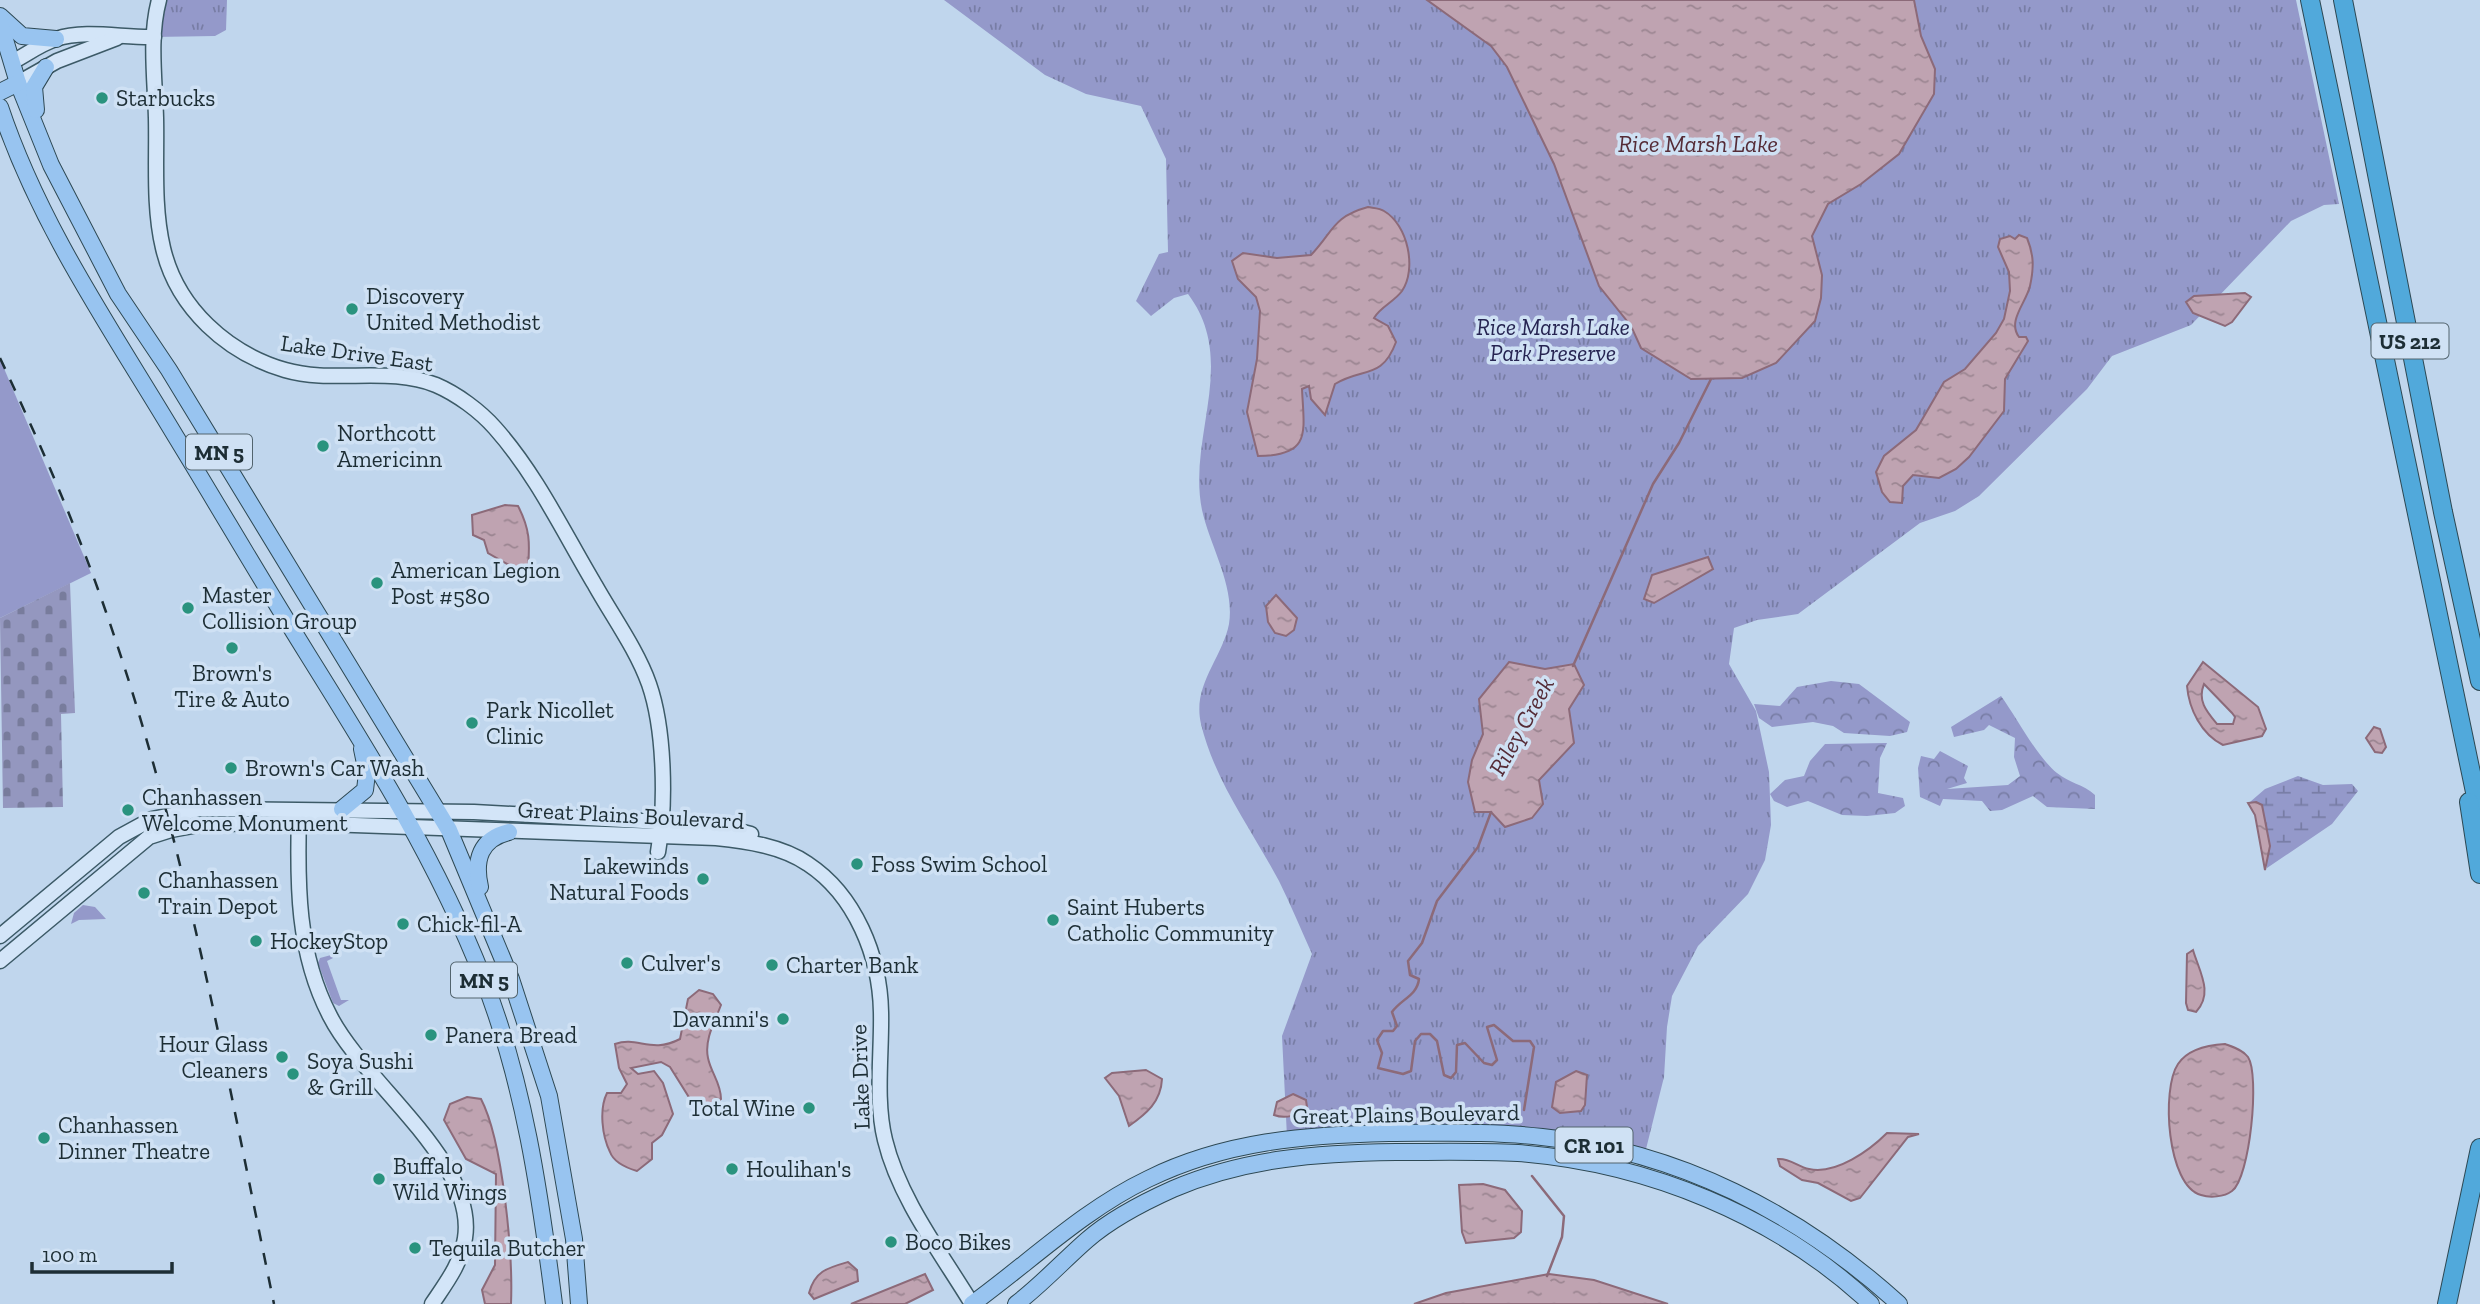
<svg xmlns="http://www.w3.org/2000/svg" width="2480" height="1304" viewBox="0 0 2480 1304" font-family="'Zilla Slab',serif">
<defs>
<pattern id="forest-crowns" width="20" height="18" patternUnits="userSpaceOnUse" patternTransform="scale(1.75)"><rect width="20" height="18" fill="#9499ca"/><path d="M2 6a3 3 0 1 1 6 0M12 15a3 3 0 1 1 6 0" fill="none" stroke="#787da5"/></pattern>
<pattern id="wetland-marsh" width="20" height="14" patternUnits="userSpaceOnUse" patternTransform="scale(1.75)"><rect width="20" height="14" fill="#9499ca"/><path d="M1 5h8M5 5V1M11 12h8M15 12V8" fill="none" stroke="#787da5"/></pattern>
<pattern id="cemetery-stones" width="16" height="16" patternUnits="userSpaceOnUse" patternTransform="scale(1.75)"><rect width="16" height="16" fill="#9497bf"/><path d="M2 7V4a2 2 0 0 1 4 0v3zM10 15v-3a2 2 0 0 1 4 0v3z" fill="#787c9c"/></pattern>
<pattern id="park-tufts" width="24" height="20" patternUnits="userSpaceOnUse" patternTransform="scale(1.75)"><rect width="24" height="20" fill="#9499ca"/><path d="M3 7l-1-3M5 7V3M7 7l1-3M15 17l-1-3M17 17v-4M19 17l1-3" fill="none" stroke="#787da5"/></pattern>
<pattern id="water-ripples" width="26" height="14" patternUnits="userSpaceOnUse" patternTransform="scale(1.75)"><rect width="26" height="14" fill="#bfa3b1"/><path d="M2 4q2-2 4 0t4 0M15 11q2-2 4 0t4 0" fill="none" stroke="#9b8591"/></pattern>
</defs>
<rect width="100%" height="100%" fill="#c0d6ed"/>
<!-- green -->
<g fill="#9499ca">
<path d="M0,359L91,573L0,618Z"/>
<path d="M83,905L95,907L106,919L79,920L71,924L74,913Z"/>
<path d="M331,955L333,958L327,961L341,1000H349L339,1006L333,1003L318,963L320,958Z"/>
</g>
<!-- forest -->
<g fill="url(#forest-crowns)">
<path d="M1831,681L1859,684L1910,722L1907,732L1890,736L1844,733L1833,726L1813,722L1772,727L1759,718L1754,704L1780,706L1797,687Z"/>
<path d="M2001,696C2017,718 2037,757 2057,773C2069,783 2083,784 2095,795V809L2047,807L2033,796L2002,810L1990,811L1982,801L1943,799L1940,806L1920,797L1918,768L1921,756L1934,759L1940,751L1968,766L1964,778L1967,783L1947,789L2008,785L2020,776L2014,757L2015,738L1989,725L1984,730L1954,737L1951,727Z"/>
<path d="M1887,743L1880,758L1878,793L1903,798L1905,806L1895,813L1867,816L1842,815L1808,801L1787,807L1774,801L1770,794L1785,780L1804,776L1810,761L1825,744Z"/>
</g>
<!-- wetland -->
<path fill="url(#wetland-marsh)" d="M2298,776L2323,785L2352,784L2358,791L2332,824L2267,868L2262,805L2250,802L2265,789Z"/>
<!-- cemetery -->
<path fill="url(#cemetery-stones)" d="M70,583L75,713L61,714L63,807L3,808L0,618Z"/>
<!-- park -->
<g fill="url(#park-tufts)">
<path d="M164,0H227L226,30L215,36L154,37Z"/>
<path d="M944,0H2296L2339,204L2324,205L2291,221L2191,325L2112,356L2087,389L1979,496L1955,511L1920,523L1798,614L1757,620L1734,628L1729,664L1756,711L1769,772L1771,825L1765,860L1748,894L1698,946L1672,996L1667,1027L1664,1077L1644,1157L1573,1141L1287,1137L1282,1036L1312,954C1301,930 1291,905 1279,881C1252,830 1215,782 1201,724C1192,685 1222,659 1229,624C1235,586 1210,546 1202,510C1187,436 1239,362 1188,294L1174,298L1151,316L1136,301L1159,254L1168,252L1166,159L1141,106L1086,94L1045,75Z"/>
</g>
<!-- water -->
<g fill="url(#water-ripples)" stroke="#8c6a79" stroke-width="2" fill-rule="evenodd">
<path d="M1427,0H1914L1921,36L1935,69L1934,94L1899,154L1861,184L1828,204L1812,236L1822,275L1821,298L1815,321L1776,363L1742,378L1691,379L1641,348L1631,326L1599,286L1554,164L1507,67L1491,46Z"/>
<path d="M1368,207C1373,208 1380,208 1384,211C1408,225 1417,269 1402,291C1394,302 1380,307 1374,318L1388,326L1396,342C1382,380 1363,367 1335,384L1325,415L1311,399L1309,386L1302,389C1304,432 1312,456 1258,456L1247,412L1257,359L1260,311L1256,297L1238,279L1232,261L1243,253L1277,258L1311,255C1334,231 1332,217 1368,207Z"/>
<path d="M2019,235L2027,238C2034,255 2034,268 2030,286C2026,303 2007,321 2019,337H2026L2028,341L2005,379L2004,411L1969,457L1956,469L1939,478L1913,475L1903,486L1902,503L1890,502L1882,492L1876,472L1884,456L1916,430L1944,382L1965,369L1996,333L2004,319L2010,291L2009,272L1998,247L2000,239L2010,236L2015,239Z"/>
<path d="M2245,293L2251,297L2232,322L2225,326L2193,313L2186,302L2194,296Z"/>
<path d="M505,505L518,506C530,529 530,543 528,568L516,569L488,553L484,540L473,535L472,515Z"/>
<path d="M1708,557L1713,569L1654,603L1644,599L1652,575Z"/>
<path d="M1276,595L1297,618L1294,630L1286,636L1275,633L1268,622L1266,606Z"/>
<path d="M1509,662L1545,669L1574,664L1584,685L1569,709L1574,743L1539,780L1543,804L1532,818L1505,827L1491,812H1475L1468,782L1472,760L1483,734L1479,699Z"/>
<path d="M2203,662L2258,707L2266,729L2262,736L2223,745C2201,734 2189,709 2187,686ZM2204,684L2232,713L2235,717L2233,724H2217C2207,712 2197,701 2204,684Z"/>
<path d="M2374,727L2380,729L2386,747L2382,753L2375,752L2366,738Z"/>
<path d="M2256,802L2262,805L2270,846L2265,870L2255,815L2248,803Z"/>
<path d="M2193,950C2199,971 2214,993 2196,1012L2188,1010L2186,1003L2187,954Z"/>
<path d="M699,990L713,994L721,1005C715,1021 704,1040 708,1058C711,1073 721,1083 721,1099L710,1107L697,1110L670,1067L661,1062L631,1068L638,1074L654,1071L663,1083L673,1114L662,1135L652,1143V1159L637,1171C627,1168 614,1163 610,1152C602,1136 599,1109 607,1093H621L627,1084L619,1068L615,1044C638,1036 651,1054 680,1039L688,999Z"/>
<path d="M2225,1044C2233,1047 2243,1050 2248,1057C2260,1075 2250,1178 2232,1191C2224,1197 2210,1198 2201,1195C2167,1186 2161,1089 2178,1064C2188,1049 2208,1045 2225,1044Z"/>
<path d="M1146,1070L1162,1079C1161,1102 1146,1114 1129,1126L1119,1096L1105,1078L1112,1073Z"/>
<path d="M1576,1071L1587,1075L1585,1105L1581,1111L1560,1113L1552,1107L1556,1082Z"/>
<path d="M1293,1094L1306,1100L1307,1107C1299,1116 1285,1119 1274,1115L1277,1102Z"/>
<path d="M467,1097L481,1099C503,1141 513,1255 511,1304H485L482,1290L495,1265L496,1174L466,1159L444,1120L450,1104Z"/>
<path d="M1887,1133L1919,1134L1908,1137L1860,1198L1851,1201L1818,1183L1802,1180L1780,1166L1778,1159C1790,1158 1798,1167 1809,1169C1836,1175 1870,1150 1887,1133Z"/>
<path d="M1483,1184L1505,1190L1522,1211L1521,1232L1514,1238L1466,1243L1462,1232L1459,1185Z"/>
<path d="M848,1262L857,1270L858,1281L814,1299L809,1293C815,1271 827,1268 848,1262Z"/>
<path d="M925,1274L933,1290L905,1304H851Z"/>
<path d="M1549,1274L1594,1280L1668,1304H1414L1446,1293Z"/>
</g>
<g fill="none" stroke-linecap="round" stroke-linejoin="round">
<!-- stream -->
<g stroke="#8c6a79" stroke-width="2.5">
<path d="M1573,666L1653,484L1679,443L1711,379"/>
<path d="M1491,812L1478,847L1437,901L1422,943L1408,961L1410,975L1419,979C1417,996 1401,999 1392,1012L1397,1026L1393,1031H1383L1377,1040L1382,1053L1378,1068L1403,1074L1411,1071L1415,1041L1421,1034H1430L1437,1041L1444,1075L1451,1078L1456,1072L1457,1045L1465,1043L1484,1063L1492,1065L1497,1060L1487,1027L1494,1025L1513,1041H1530L1534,1047L1524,1110"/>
<path d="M1532,1176L1564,1216L1562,1237L1547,1276"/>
</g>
<!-- secondary casing -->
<g stroke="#3c5a67" stroke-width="17">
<g id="secondary">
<path d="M159,0C149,37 155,80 156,118C157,160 153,206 163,248C177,308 227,353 285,370C333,384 389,366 436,385C457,394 480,411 495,428C536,474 564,533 595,585C613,617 637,650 649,684C665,730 666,805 658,852"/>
<path d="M12,62C26,55 40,44 56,39C85,29 123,38 154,37"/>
<path d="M18,83L57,61L117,38"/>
<path d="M299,814C297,884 297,953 330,1016C364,1083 477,1162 465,1238C461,1264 446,1283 432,1304"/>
<path d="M0,936L119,837L152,819L201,809L474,812L643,821L727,828L751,834"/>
<path d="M0,961L149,837L171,830L204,824L298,823L716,838C746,841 782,846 808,864C855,895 880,956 881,1012C882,1052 875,1100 885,1140C899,1198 941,1253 972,1304"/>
</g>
</g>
<!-- primary casing -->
<g stroke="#2d4853" stroke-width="18">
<g id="primary">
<path d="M0,16L22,36L56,39"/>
<path d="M0,23L18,83L51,165L118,294L169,370L449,830L511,979L549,1096L574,1239L579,1304"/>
<path d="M0,92L18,83"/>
<path d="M0,107C40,227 112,330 176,437C220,509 263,583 308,655C373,759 438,863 483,978C524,1082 540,1193 554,1304"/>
<path d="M36,110L34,87L46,67"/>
<path d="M342,809L365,790L367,773L362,749"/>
<path d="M480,887C474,860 480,839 509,832"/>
<path d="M972,1304C1030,1262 1083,1210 1148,1179C1225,1141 1305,1135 1389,1133C1440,1133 1491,1131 1542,1137C1678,1151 1799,1213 1899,1304"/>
<path d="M1016,1304C1041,1285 1063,1261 1087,1240C1111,1219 1144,1202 1173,1189C1245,1158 1319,1153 1396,1152C1436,1152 1477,1151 1518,1153C1647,1163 1776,1215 1871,1304"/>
</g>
</g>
<!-- highway casing -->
<g stroke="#2d4853" stroke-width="20">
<g id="highway">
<path d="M2310,0L2480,816"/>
<path d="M2343,0L2443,512L2480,681"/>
<path d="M2469,802L2480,874"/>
<path d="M2447,1304L2480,1148"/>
</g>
</g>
<!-- secondary -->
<use href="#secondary" stroke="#d3e5f8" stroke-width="14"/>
<!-- primary -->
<use href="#primary" stroke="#98c4f0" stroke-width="16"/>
<!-- highway -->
<use href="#highway" stroke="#51a9db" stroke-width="18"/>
<!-- rail -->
<path stroke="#1d2e35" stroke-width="2.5" stroke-dasharray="12 12" stroke-linecap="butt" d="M0,358C39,441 76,525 106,612C184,836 226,1072 274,1304"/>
</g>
<!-- markers -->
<g fill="#2a937e" stroke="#cfe1f4" stroke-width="2.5">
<circle cx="102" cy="98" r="7"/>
<circle cx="352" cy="309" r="7"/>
<circle cx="323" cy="446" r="7"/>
<circle cx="377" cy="583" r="7"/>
<circle cx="188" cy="608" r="7"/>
<circle cx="232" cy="648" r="7"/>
<circle cx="472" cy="723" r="7"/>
<circle cx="231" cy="768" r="7"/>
<circle cx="128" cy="810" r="7"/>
<circle cx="857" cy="864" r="7"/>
<circle cx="703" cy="879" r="7"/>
<circle cx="144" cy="893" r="7"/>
<circle cx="1053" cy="920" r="7"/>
<circle cx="403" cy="924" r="7"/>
<circle cx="256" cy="941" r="7"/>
<circle cx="627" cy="963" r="7"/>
<circle cx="772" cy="965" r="7"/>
<circle cx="783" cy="1019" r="7"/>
<circle cx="431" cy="1035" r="7"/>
<circle cx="282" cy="1057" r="7"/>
<circle cx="293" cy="1074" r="7"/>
<circle cx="809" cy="1108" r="7"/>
<circle cx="44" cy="1138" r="7"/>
<circle cx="732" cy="1169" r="7"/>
<circle cx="379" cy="1179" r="7"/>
<circle cx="891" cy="1242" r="7"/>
<circle cx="415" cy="1248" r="7"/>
</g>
<g text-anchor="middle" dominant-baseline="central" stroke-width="7" stroke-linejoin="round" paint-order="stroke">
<!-- shield labels -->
<g fill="#cfe1f4" stroke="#52646e" stroke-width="2">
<rect x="2371.5" y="323.5" width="77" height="35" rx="5"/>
<rect x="186" y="434.5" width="66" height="35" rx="5"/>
<rect x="451" y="962.5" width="66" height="35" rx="5"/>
<rect x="1555.5" y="1127.5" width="77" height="35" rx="5"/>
</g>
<g font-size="21" font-weight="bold" fill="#1d2e35">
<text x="2410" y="341">US 212</text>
<text x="219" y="452">MN 5</text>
<text x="484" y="980">MN 5</text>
<text x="1594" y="1145">CR 101</text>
</g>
<!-- poi labels -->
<g font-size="23" fill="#1d2e35" stroke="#cfe1f4" text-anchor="start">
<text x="116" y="98">Starbucks</text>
<text x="366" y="296">Discovery<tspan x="366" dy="26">United Methodist</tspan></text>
<text x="337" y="433">Northcott<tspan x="337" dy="26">Americinn</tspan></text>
<text x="391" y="570">American Legion<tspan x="391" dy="26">Post #580</tspan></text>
<text x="202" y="595">Master<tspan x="202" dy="26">Collision Group</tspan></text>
<text x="232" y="673" text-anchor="middle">Brown's<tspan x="232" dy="26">Tire &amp; Auto</tspan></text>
<text x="486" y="710">Park Nicollet<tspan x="486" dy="26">Clinic</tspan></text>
<text x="245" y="768">Brown's Car Wash</text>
<text x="142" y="797">Chanhassen<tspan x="142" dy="26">Welcome Monument</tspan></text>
<text x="871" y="864">Foss Swim School</text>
<text x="689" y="866" text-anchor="end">Lakewinds<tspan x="689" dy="26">Natural Foods</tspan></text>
<text x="158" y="880">Chanhassen<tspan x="158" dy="26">Train Depot</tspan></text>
<text x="1067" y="907">Saint Huberts<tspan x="1067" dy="26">Catholic Community</tspan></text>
<text x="417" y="924">Chick-fil-A</text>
<text x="270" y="941">HockeyStop</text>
<text x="641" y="963">Culver's</text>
<text x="786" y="965">Charter Bank</text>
<text x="769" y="1019" text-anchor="end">Davanni's</text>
<text x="445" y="1035">Panera Bread</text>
<text x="268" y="1044" text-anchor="end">Hour Glass<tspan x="268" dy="26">Cleaners</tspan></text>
<text x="307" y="1061">Soya Sushi<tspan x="307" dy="26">&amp; Grill</tspan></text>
<text x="795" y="1108" text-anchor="end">Total Wine</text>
<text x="58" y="1125">Chanhassen<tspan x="58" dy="26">Dinner Theatre</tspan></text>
<text x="393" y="1166">Buffalo<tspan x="393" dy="26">Wild Wings</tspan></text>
<text x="746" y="1169">Houlihan's</text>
<text x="905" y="1242">Boco Bikes</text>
<text x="429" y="1248">Tequila Butcher</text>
</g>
<!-- park labels -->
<g font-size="23" font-style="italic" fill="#262451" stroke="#cfe1f4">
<text x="1553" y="327">Rice Marsh Lake<tspan x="1553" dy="26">Park Preserve</tspan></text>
</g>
<!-- street labels -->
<g font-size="23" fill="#1d2e35" stroke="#cfe1f4">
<text transform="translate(357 353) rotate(8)">Lake Drive East</text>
<text transform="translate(631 815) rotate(3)">Great Plains Boulevard</text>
<text transform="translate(860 1077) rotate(-92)">Lake Drive</text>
<text transform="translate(1406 1114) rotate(-1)">Great Plains Boulevard</text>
</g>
<!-- water labels -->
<g font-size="24" font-style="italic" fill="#552c37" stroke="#cfe1f4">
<text x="1698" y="143">Rice Marsh Lake</text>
<text transform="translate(1521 726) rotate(-61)">Riley Creek</text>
</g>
</g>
<!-- scale -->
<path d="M32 1262v10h140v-10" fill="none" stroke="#1d2e35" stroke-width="3.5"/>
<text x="42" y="1262" font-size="21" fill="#1d2e35" stroke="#cfe1f4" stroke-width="5" paint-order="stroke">100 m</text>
</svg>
